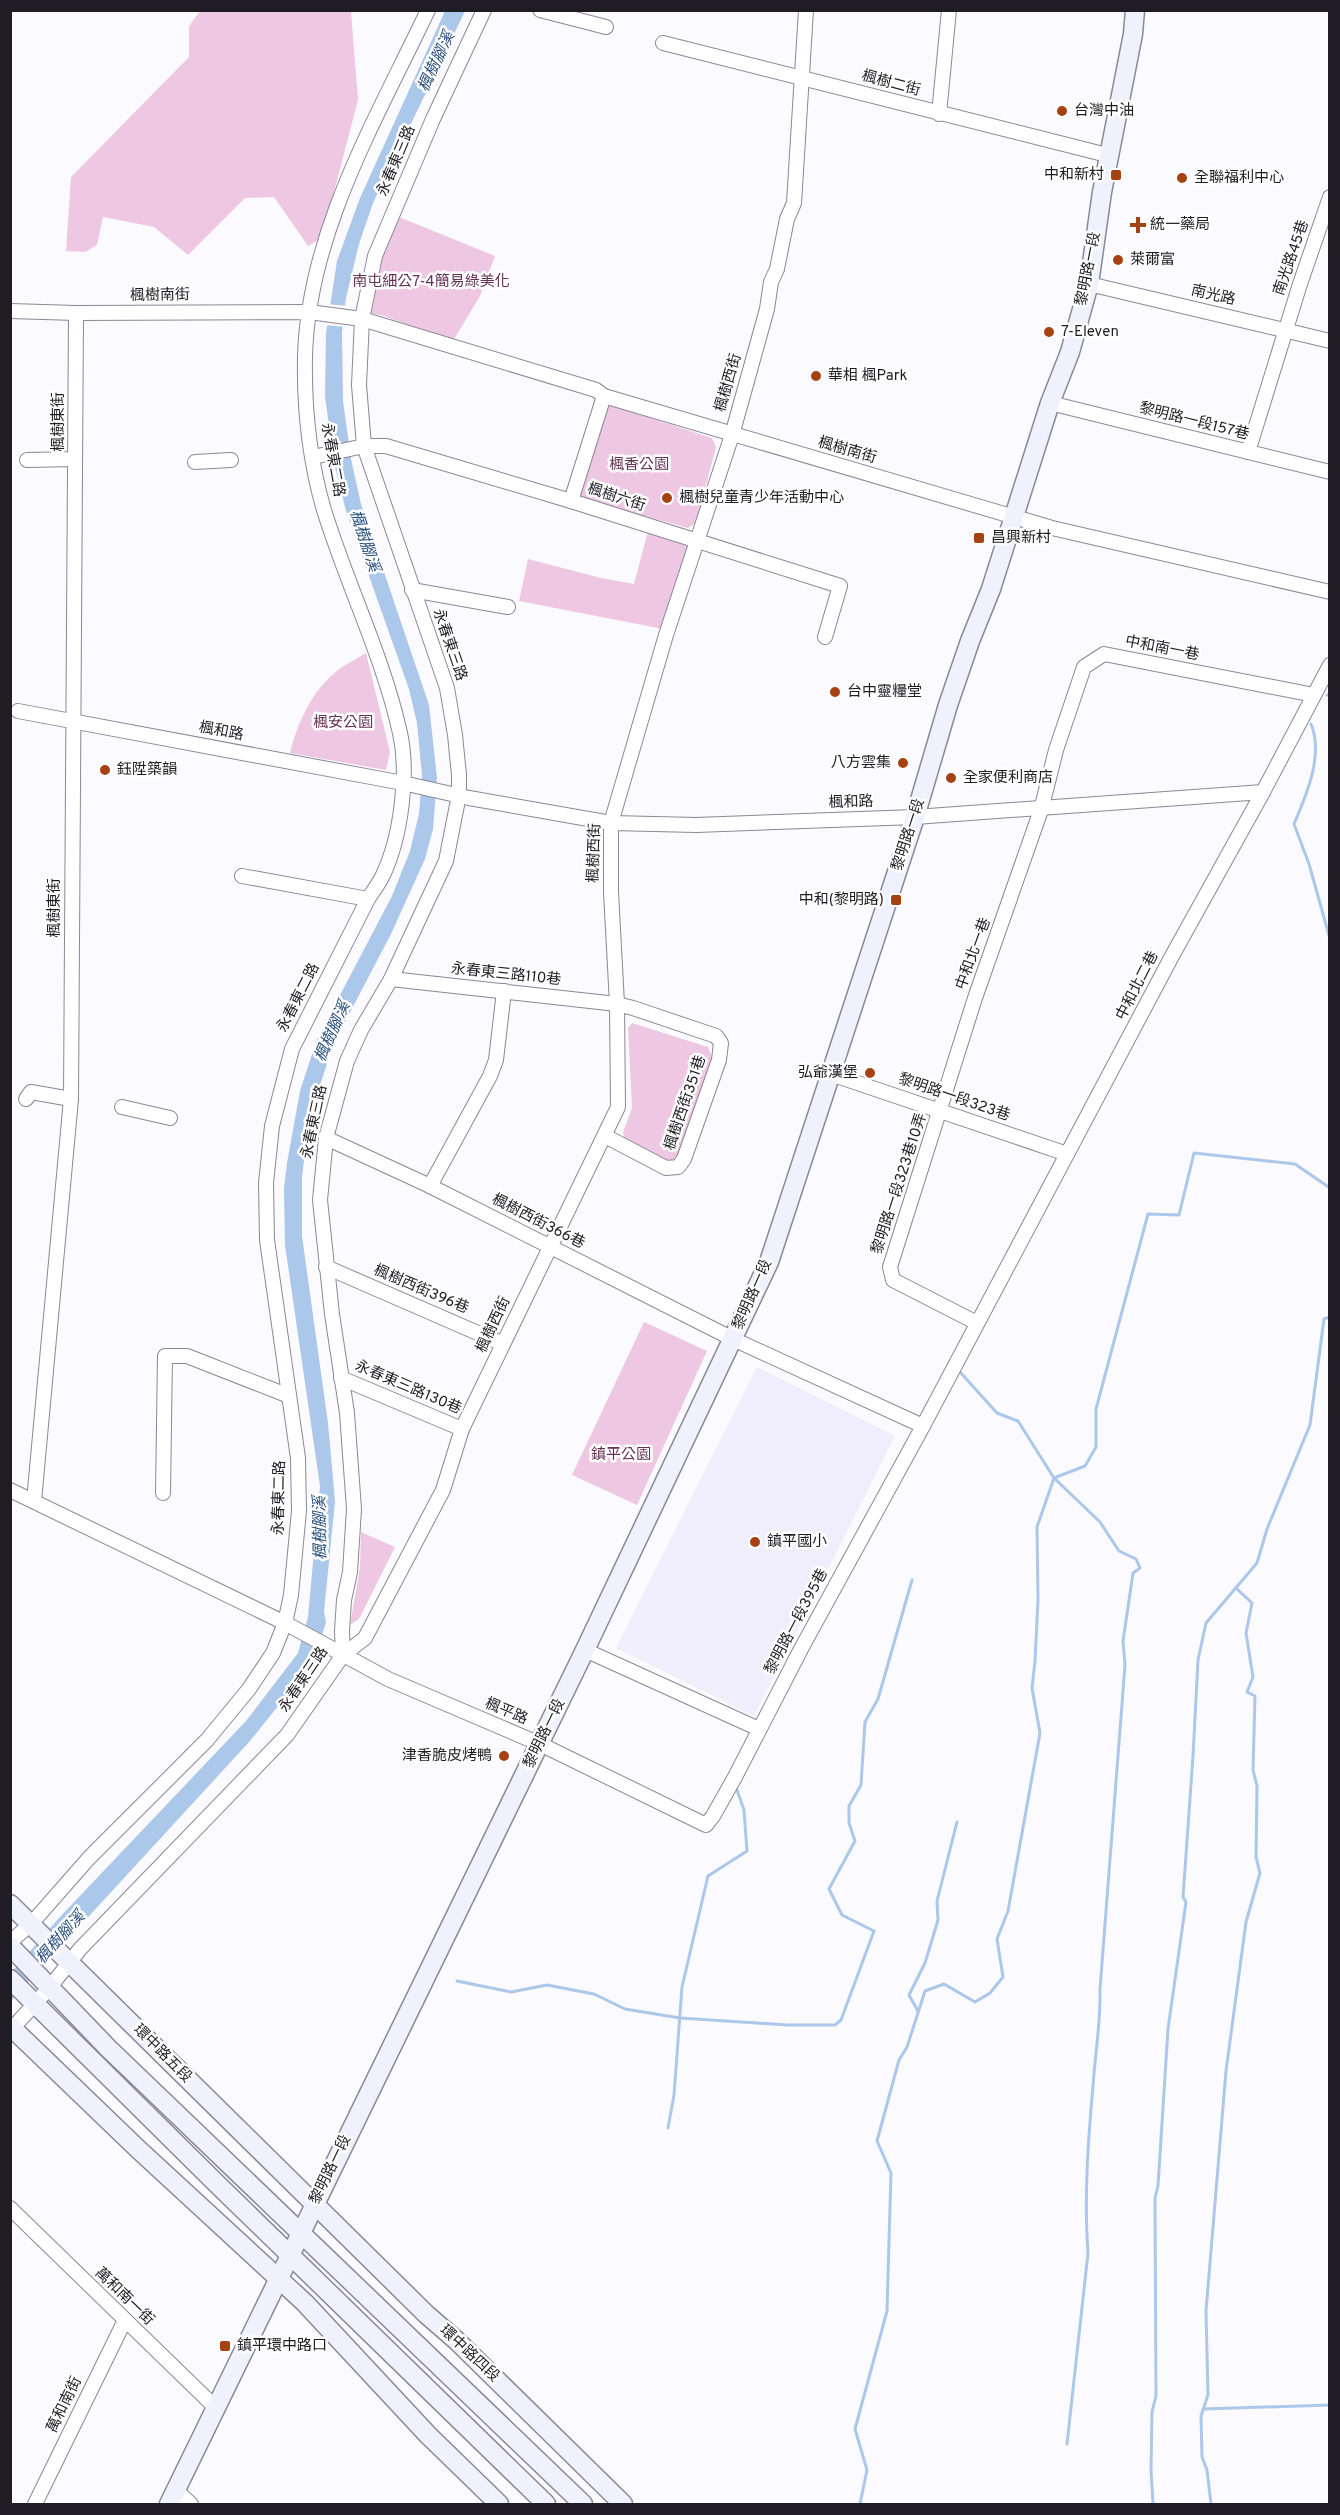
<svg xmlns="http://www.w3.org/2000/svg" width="1340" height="2515" viewBox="0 0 1340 2515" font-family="Overpass,'Noto Sans TC',sans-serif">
<rect width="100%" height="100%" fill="#fbfafe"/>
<!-- built -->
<path fill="#f0edfc" d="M757,1367L895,1436L754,1716L616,1648Z"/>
<!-- green -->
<g fill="#eec8e2">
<path d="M200,11H351L358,100L322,238L308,246L274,197L245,198L188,255L154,227L103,217L97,245L85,252L66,251L71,177L189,57V26Z"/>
<path d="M399,217L495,256L480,296L453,341L381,315L369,313L381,254Z"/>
<path d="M607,404L712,438L716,447L696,523L688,528L577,497Z"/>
<path d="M648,531L690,547L663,629L519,601L528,559L601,578L634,584Z"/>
<path d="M366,653L390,752L386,770L290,753C297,724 312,690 337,671C346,664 356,659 366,653Z"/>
<path d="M632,1023L708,1047L712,1057L680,1155L671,1163L625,1141L623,1132L632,1108L628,1028Z"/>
<path d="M644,1322L707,1351L637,1505L572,1475Z"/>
<path d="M361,1532L395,1547L359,1619L350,1625L360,1567Z"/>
</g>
<!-- water -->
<path fill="#abc7ea" d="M445,11H465L373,203L359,244L346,298L342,332L343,401L351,459L361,504L429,705L437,778L433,829L425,859L391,934L333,1045L309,1120L302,1177V1236L328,1423L335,1501L324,1612L326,1622L315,1660L250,1741L11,2001V1973L58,1919L246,1721L298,1653L308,1617L320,1486L285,1245L284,1188L287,1163L300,1091L317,1039L392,896L410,851L419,814L422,775L417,723L409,689L346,511L334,463L325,396L326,333L337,261L360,198Z"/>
<!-- pier -->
<path fill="#fbfafe" d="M326,304L348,306L346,327L324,325Z"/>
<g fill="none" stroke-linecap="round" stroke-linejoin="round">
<!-- stream -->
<g stroke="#abc7ea" stroke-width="3">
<path d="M1327,695H1330"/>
<path d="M1311,724C1324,755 1306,796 1294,824L1309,864L1330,939"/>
<path d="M960,1372L997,1413L1018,1421L1054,1478L1100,1522L1119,1551L1136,1559L1140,1568L1133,1573L1123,1641L1125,1665L1100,1989C1101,2022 1095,2054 1093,2086C1088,2141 1084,2198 1088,2253L1067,2444"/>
<path d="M457,1981L511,1992L547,1985L594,1994L625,2009L680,2018L787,2025H835L841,2020L874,1931L842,1915L829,1889L855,1841L849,1823V1806L861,1785L865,1722L878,1699L912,1580"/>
<path d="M918,2011L909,1995L925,1963L938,1920L937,1901L957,1822"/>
<path d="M668,2128L674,2095L682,1987L708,1876L747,1851L744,1810L737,1790"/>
<path d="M1203,2409L1330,2405"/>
<path d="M860,2504L867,2470L855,2429L887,2311L891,2173L877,2141L899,2060L907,2047L925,1991L944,1984L975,2002L990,1993L1003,1977L997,1939L1008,1911L1040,1733L1032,1688L1035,1661L1038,1600L1037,1527L1054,1478L1085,1466L1096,1447V1409L1148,1214L1179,1215L1194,1153L1295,1164L1330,1188"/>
<path d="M1153,2504L1151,2470L1152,2412L1156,2396L1155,2198L1158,2186L1168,2029L1186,1902L1183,1897L1193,1756L1198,1660L1206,1623L1257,1563L1267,1529L1310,1425L1324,1319L1330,1317"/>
<path d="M1211,2504L1207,2470L1202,2457L1201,2416L1208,2395L1206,2311L1226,2071L1246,1922L1260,1873L1256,1857L1257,1786L1253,1770L1255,1696L1247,1692L1253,1677L1246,1633L1252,1603L1236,1588"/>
</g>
<!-- street casing -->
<g stroke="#8b8797" stroke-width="16">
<g id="street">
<path d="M540,10L606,27"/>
<path d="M663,43L1111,156"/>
<path d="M939,114L949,10"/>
<path d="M1089,284L1330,341"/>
<path d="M10,311L76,313L309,312L362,319L596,390L604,396L1052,528L1330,592"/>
<path d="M1050,403L1330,472"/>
<path d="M1248,452L1300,284L1330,197"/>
<path d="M313,457L364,446H386L571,501L840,586L825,637"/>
<path d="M27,460L75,459"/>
<path d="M195,462L231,460"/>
<path d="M571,501L604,396"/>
<path d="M412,590L508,607"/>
<path d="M18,711L403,783L469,798L611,823L696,825L915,817L1263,792"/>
<path d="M242,876L368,899"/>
<path d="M391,979L617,1004L633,1008L716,1036L721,1043L719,1060L684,1159L678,1167L666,1168L605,1136"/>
<path d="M831,1074L1067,1154"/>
<path d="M26,1099L31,1092L71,1099"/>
<path d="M122,1107L170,1118"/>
<path d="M326,1138L430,1186L733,1339L923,1426"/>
<path d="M430,1186L490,1076L496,1060L504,991"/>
<path d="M326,1267L503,1344"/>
<path d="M977,1323L893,1280L890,1267L975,998L1041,810L1056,750L1084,667L1104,654L1314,695"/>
<path d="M341,1378L462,1429"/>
<path d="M10,1490L285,1623L388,1679L540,1744L706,1825L713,1816L735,1777L801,1649L923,1426L1172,956L1263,792L1330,665"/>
<path d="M163,1493L165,1356H187L289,1396"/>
<path d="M34,1501L71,1099L76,313"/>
<path d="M585,1650L759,1729"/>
<path d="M343,1655L365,1638L443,1490L462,1429L618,1107L617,1004L611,892V823L666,635L732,435L767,309L771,282L777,269L787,219L794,203L806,10"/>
<path d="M10,1942L31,1924L89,1858L207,1740L249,1689L273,1653L285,1623L291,1595L299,1511L298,1458L267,1240L266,1183L272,1126L292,1049L368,899C373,891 379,884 383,875C401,837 409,774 400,733C383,656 347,585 324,510C310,462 304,408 305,357C308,233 376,120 428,10"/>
<path d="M10,2031L50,1987L80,1949L287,1735L343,1655L342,1631L344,1600L350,1572L354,1509L347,1413L332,1314L320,1200L326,1138L347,1061L361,1030L391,979L446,861L459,795V775L455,735L447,688L364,446L359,385L362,319L375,256L433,119L484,10"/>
<path d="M10,2208L216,2408"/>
<path d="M176,2490L191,2504"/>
<path d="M35,2504L125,2320"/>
</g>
</g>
<!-- secondary casing -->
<g stroke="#8b8797" stroke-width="21">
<g id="secondary">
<path d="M10,1904L426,2314L457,2341L623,2504"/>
<path d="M10,1946L108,2048L583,2504"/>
<path d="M10,1979L216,2183L546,2504"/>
<path d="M10,2026L139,2150L305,2303L428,2435L499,2504"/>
<path d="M169,2504L585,1650L769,1262L915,817L948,705L970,641L991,589L1050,403L1070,352L1089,284L1102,192L1133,34L1135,10"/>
</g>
</g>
<!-- street -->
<use href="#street" stroke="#fff" stroke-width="14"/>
<!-- secondary -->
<use href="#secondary" stroke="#eff2fc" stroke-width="18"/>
</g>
<!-- markers -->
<g fill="#a64112" stroke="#fff" stroke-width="2">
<circle cx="1062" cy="111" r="6"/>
<rect x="1110" y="169" width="12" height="12" rx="3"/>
<circle cx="1182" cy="178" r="6"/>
<path d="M1135 216h6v6h6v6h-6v6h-6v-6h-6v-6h6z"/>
<circle cx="1118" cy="260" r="6"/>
<circle cx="1049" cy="332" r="6"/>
<circle cx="816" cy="376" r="6"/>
<circle cx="667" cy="498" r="6"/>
<rect x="973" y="532" width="12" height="12" rx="3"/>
<circle cx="835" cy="692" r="6"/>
<circle cx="903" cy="763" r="6"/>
<circle cx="105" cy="770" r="6"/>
<circle cx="951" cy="778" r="6"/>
<rect x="890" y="894" width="12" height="12" rx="3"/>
<circle cx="870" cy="1073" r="6"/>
<circle cx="755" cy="1542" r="6"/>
<circle cx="504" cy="1756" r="6"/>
<rect x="219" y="2340" width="12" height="12" rx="3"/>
</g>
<g text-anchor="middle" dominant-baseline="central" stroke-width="5" stroke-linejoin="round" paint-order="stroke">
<!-- street labels -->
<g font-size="15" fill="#1f1d23" stroke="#fff">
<text transform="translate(891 84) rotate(15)">楓樹二街</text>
<text transform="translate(397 161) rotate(-67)">永春東三路</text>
<text transform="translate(1292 258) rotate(-71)">南光路45巷</text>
<text transform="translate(1089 269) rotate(-79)">黎明路一段</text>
<text transform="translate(160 296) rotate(-1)">楓樹南街</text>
<text transform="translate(1213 296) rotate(13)">南光路</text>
<text transform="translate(729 383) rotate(-74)">楓樹西街</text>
<text transform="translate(59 422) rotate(-90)">楓樹東街</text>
<text transform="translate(1194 422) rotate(14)">黎明路一段157巷</text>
<text transform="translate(847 451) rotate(16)">楓樹南街</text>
<text transform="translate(332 460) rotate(80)">永春東二路</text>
<text transform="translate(616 498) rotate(18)">楓樹六街</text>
<text transform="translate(449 645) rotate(71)">永春東三路</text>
<text transform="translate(1162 649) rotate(11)">中和南一巷</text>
<text transform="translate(221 732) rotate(11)">楓和路</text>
<text transform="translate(851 803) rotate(-2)">楓和路</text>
<text transform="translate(909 835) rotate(-72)">黎明路一段</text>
<text transform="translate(595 853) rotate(-88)">楓樹西街</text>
<text transform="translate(55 908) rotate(-90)">楓樹東街</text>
<text transform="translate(974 954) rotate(-70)">中和北一巷</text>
<text transform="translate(506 975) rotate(6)">永春東三路110巷</text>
<text transform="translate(1138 986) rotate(-63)">中和北二巷</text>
<text transform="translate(299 998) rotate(-63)">永春東二路</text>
<text transform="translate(954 1098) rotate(19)">黎明路一段323巷</text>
<text transform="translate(686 1103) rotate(-71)">楓樹西街351巷</text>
<text transform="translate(315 1122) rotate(-78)">永春東三路</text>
<text transform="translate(900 1184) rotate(-72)">黎明路一段323巷10弄</text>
<text transform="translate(538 1222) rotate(27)">楓樹西街366巷</text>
<text transform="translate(421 1290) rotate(23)">楓樹西街396巷</text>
<text transform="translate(753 1295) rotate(-66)">黎明路一段</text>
<text transform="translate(494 1325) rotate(-65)">楓樹西街</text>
<text transform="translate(408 1388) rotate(23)">永春東三路130巷</text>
<text transform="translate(280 1498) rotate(-89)">永春東二路</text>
<text transform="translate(797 1622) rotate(-62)">黎明路一段395巷</text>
<text transform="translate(304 1680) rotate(-56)">永春東三路</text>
<text transform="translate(506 1712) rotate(23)">楓平路</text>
<text transform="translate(545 1734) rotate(-64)">黎明路一段</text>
<text transform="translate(162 2054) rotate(45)">環中路五段</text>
<text transform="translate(331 2170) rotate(-64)">黎明路一段</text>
<text transform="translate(124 2297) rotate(44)">萬和南一街</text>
<text transform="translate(469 2354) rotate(43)">環中路四段</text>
<text transform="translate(65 2405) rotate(-64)">萬和南街</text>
</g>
<!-- poi labels -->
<g font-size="15" fill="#1f1d23" stroke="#fff" text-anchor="start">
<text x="1074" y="111">台灣中油</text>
<text x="1104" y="175" text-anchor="end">中和新村</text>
<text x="1194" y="178">全聯福利中心</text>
<text x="1150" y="225">統一藥局</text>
<text x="1130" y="260">萊爾富</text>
<text x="1061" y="332">7-Eleven</text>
<text x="828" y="376">華相 楓Park</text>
<text x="679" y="498">楓樹兒童青少年活動中心</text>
<text x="991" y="538">昌興新村</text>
<text x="847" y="692">台中靈糧堂</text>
<text x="891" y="763" text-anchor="end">八方雲集</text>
<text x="117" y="770">鈺陞築韻</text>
<text x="963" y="778">全家便利商店</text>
<text x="884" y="900" text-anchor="end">中和(黎明路)</text>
<text x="858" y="1073" text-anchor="end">弘爺漢堡</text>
<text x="767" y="1542">鎮平國小</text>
<text x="492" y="1756" text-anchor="end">津香脆皮烤鴨</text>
<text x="237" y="2346">鎮平環中路口</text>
</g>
<!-- park labels -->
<g font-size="15" fill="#643256" stroke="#fff">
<text x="431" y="282">南屯細公7-4簡易綠美化</text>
<text x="639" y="465">楓香公園</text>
<text x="343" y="723">楓安公園</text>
<text x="621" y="1455">鎮平公園</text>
</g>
<!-- water labels -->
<g font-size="16" font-style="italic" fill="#294f7d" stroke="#fff">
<text transform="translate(437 62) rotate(-65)">楓樹腳溪</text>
<text transform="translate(364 541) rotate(72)">楓樹腳溪</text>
<text transform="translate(333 1032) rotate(-66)">楓樹腳溪</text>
<text transform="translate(321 1528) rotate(-91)">楓樹腳溪</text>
<text transform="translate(61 1938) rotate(-48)">楓樹腳溪</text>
</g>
</g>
<!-- border -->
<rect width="1340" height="2515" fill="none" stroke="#1f1d23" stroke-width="24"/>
</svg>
